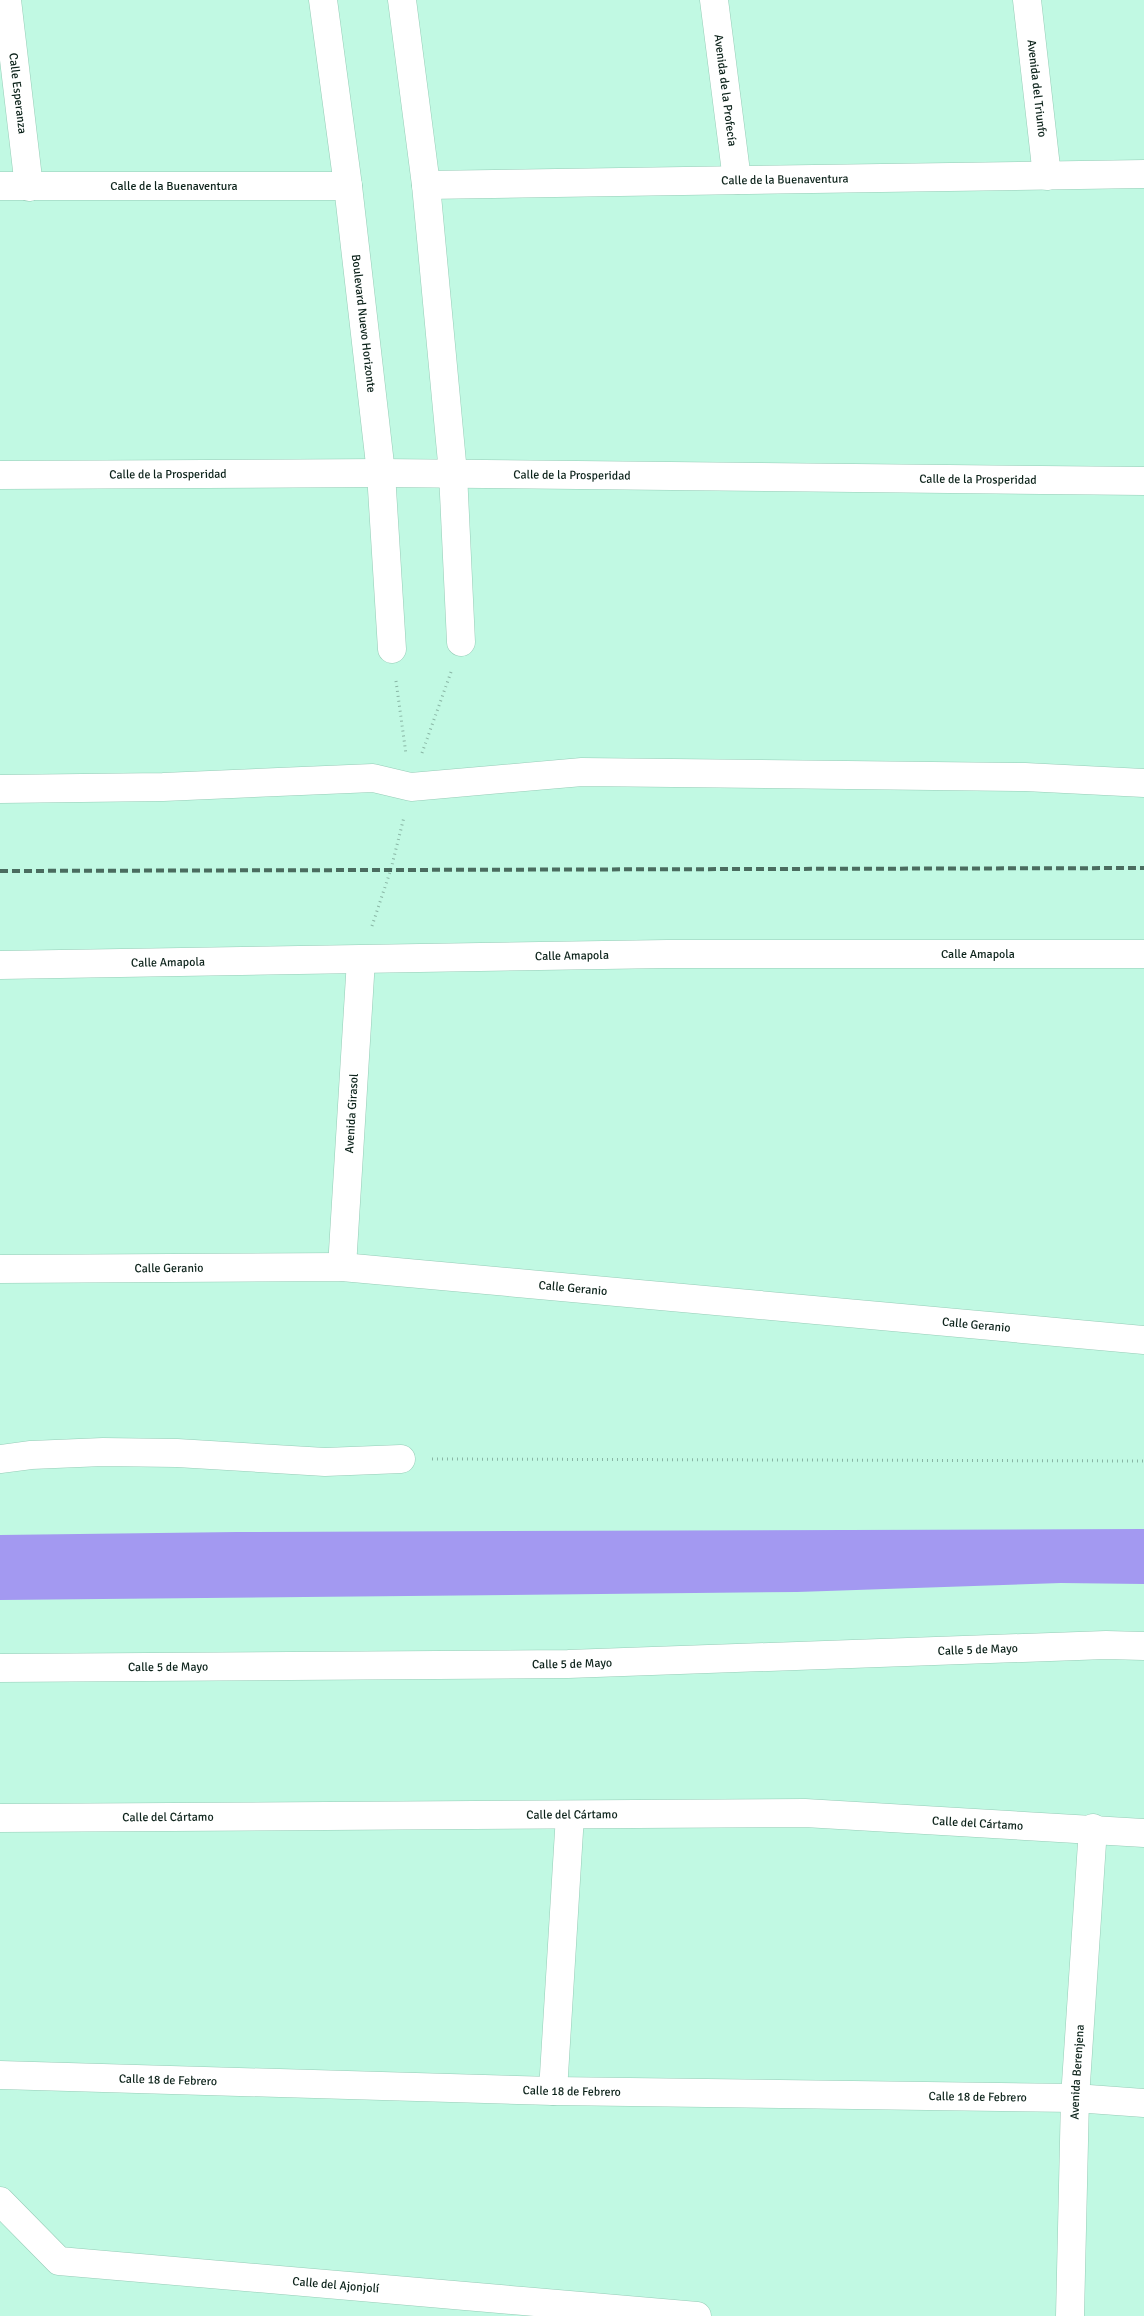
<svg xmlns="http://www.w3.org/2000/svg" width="1144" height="2316" viewBox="0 0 1144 2316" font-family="Signika,sans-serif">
<rect width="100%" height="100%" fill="#c1f9e3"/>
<!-- water -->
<path fill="#a399f1" d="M1144,1529V1584L1061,1583L797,1592L0,1600V1535L237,1532Z"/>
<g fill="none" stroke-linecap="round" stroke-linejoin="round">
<!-- minor casing -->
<g stroke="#96ccb7" stroke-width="29">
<g id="minor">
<path id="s1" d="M7,0L29,187"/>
<path id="s2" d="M323,0L348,186L381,473L392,649"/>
<path d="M402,0L426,185L453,473L461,642"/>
<path id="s3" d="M714,0L737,180"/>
<path id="s4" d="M1027,0L1047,176"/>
<path id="s5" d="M426,185L1144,174"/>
<path id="s6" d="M0,186H348"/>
<path id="s7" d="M0,475L381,473L1144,481"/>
<path d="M0,789L163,787L373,778L411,787L582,772L1025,777L1144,783"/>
<path id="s8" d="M0,965L667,954H1144"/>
<path id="s9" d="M342,1267L361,960"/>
<path id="s10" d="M0,1269L342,1267L1144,1340"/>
<path d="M0,1459L31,1455L103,1452L177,1453L325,1462L401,1459"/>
<path id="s11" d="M0,1668L568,1664L1106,1645L1144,1646"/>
<path id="s12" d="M0,1818L805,1813L1144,1833"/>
<path id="s13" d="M0,2075L553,2091L1075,2098L1144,2103"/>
<path d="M553,2091L570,1815"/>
<path id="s14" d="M0,2201L59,2261L697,2316"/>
<path id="s15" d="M1070,2316L1075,2098L1093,1828"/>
</g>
</g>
<!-- path -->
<g stroke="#89b6a5" stroke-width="3" stroke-dasharray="1 4" stroke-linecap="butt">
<path d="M396,681L406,754"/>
<path d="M422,753L451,672"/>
<path d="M372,926L391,869L404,817"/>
<path d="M432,1459L1144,1461"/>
</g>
<!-- minor -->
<use href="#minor" stroke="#fff" stroke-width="28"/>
<!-- rail -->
<path stroke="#4a6c5f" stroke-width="4" stroke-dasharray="8 4" stroke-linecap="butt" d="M0,871L1144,868"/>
</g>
<g text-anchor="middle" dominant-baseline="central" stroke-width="4.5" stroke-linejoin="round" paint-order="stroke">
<!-- street labels -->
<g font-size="12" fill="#0d231b" stroke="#fff">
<text stroke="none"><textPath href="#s4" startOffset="89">Avenida del Triunfo</textPath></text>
<text stroke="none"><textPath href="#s3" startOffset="91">Avenida de la Profecía</textPath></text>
<text stroke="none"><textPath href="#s1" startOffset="94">Calle Esperanza</textPath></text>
<text stroke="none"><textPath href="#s5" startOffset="359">Calle de la Buenaventura</textPath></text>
<text stroke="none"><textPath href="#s6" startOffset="174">Calle de la Buenaventura</textPath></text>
<text stroke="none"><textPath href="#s2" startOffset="326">Boulevard Nuevo Horizonte</textPath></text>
<text stroke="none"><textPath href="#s7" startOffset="168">Calle de la Prosperidad</textPath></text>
<text stroke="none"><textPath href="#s7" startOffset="572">Calle de la Prosperidad</textPath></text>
<text stroke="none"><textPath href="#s7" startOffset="978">Calle de la Prosperidad</textPath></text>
<text stroke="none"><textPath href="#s8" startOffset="978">Calle Amapola</textPath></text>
<text stroke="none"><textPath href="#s8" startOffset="572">Calle Amapola</textPath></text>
<text stroke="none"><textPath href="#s8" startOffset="168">Calle Amapola</textPath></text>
<text stroke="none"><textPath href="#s9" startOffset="154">Avenida Girasol</textPath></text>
<text stroke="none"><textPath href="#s10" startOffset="169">Calle Geranio</textPath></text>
<text stroke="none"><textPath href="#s10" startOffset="574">Calle Geranio</textPath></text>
<text stroke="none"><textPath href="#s10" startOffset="979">Calle Geranio</textPath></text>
<text stroke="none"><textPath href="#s11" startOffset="978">Calle 5 de Mayo</textPath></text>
<text stroke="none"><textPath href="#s11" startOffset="572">Calle 5 de Mayo</textPath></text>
<text stroke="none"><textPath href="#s11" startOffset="168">Calle 5 de Mayo</textPath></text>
<text stroke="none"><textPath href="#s12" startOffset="572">Calle del Cártamo</textPath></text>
<text stroke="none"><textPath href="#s12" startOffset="168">Calle del Cártamo</textPath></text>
<text stroke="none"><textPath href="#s12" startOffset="978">Calle del Cártamo</textPath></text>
<text stroke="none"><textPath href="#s15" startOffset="244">Avenida Berenjena</textPath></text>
<text stroke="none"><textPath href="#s13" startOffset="168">Calle 18 de Febrero</textPath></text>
<text stroke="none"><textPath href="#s13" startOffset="572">Calle 18 de Febrero</textPath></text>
<text stroke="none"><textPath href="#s13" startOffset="978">Calle 18 de Febrero</textPath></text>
<text stroke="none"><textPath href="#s14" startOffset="362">Calle del Ajonjolí</textPath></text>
</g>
</g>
</svg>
